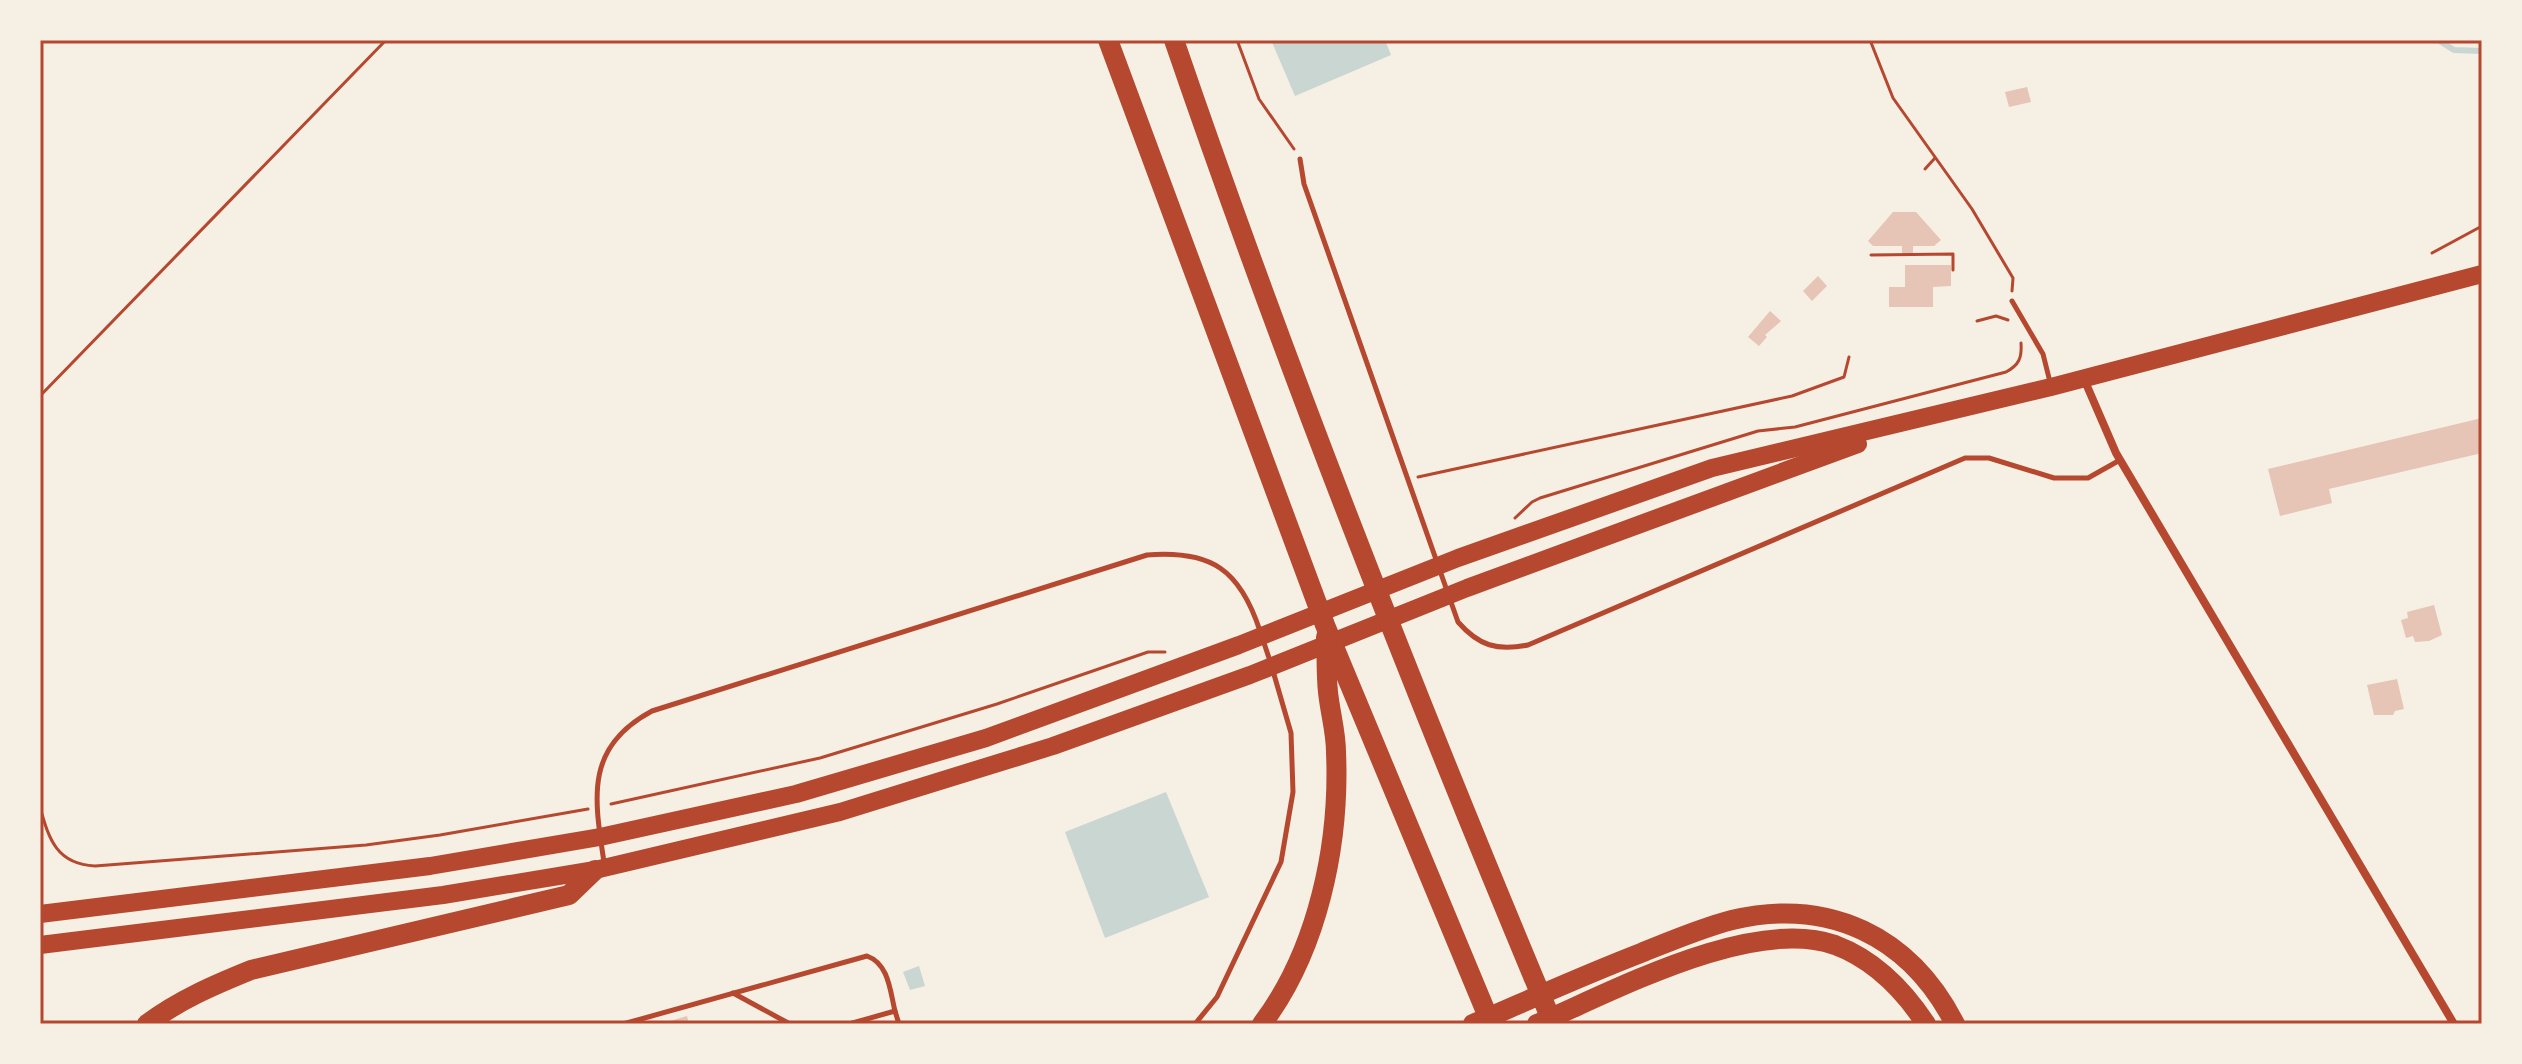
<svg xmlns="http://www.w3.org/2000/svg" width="2522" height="1064" viewBox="0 0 2522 1064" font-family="Figtree,sans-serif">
<rect width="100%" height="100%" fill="#f6efe4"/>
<!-- water -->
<g fill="#c9d6d2">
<path d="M1271,40H1385L1391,55L1295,96Z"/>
<path d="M1166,792L1209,897L1105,938L1065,832Z"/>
<path d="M919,966L925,986L910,990L903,972Z"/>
</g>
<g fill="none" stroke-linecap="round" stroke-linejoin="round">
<!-- stream -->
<path stroke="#c9d6d2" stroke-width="6" d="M2438,40L2454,50L2482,51"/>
</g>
<!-- building -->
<g fill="#e6c5b7">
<path d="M2027,87L2031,102L2009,107L2005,92Z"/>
<path d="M1893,212H1916L1941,240L1934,246H1913V256L1902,255V246H1873L1868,241Z"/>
<path d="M1905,265H1951V286L1933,287V307H1889V287H1905Z"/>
<path d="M1818,276L1827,286L1812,301L1803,291Z"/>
<path d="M1770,311L1781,321L1765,335L1767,337L1759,346L1748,337Z"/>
<path d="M2482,418V453L2329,489L2332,503L2280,516L2268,469Z"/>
<path d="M2434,605L2442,635L2429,641L2415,642L2413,636L2406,638L2401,620L2408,618L2407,612Z"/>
<path d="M2397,679L2404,709L2395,711L2393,715H2374L2367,685Z"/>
<path d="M687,1016L689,1024H663V1023Z"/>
</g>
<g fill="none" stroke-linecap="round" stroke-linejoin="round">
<!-- path -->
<g stroke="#b5482f" stroke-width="3">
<path d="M1237,40L1259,99L1294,149"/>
<path d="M1870,40L1893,98L1972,209L2013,278L2012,291"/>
<path d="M1925,169L1935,158"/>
<path d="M2432,253L2482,226"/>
<path d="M1871,255L1953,254V270"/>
<path d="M1977,321L1996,316L2008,320"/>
<path d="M40,396L386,40"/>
<path d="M1418,477L1792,396L1844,377L1849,357"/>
<path d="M1515,518L1532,502L1540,498L1758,431L1795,427L2006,372C2019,365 2022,358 2021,343"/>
<path d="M611,804L820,758L997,704L1148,652H1165"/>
<path d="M40,807C49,840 57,864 95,866L366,845L440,835L588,809"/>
</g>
<!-- service -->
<g stroke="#b5482f" stroke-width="5">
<path d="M1300,159L1304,184L1458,622C1479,646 1497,651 1528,645L1965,458H1989L2054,478H2088L2120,460"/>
<path d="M2012,301L2043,354L2050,382"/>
<path d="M1263,640L1270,661"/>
<path d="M604,862C594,797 585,747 652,711L1147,555C1212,550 1240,570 1260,631"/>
<path d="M733,993L790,1024"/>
<path d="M623,1024L867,956C889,964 890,991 895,1011"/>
<path d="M849,1024L895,1011L899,1024"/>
<path d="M1195,1024L1217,997L1281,862L1293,792L1291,733L1273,671"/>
</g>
<!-- minor -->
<path stroke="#b5482f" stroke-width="8" d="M2084,379L2116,453L2454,1024"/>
<!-- primary -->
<g stroke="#b5482f" stroke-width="18">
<path d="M40,914L430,866L600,837L796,794L986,738L1239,645L1458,558L1712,468L2051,387L2482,274"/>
<path d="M40,945L443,895L595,870L840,812L1053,746L1250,675L1467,588L1858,444"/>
</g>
<!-- motorway -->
<g stroke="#b5482f" stroke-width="20">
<path d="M1108,40L1325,625L1491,1024"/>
<path d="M1174,40C1288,373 1417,700 1553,1024"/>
<path d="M147,1024C179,1000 214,985 251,970L569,895L595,870"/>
<path d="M1262,1024C1318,950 1340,844 1336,752C1336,732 1330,712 1328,692C1326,674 1327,655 1326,637"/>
<path d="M1473,1024C1529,1000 1584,975 1641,953C1671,941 1701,928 1732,920C1829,897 1910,936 1955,1024"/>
<path d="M1537,1024C1614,991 1752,916 1835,945C1875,960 1903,989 1926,1024"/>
</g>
</g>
<!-- border -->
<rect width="2522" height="1064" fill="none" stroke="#f6efe4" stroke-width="84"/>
<rect x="42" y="42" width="2438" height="980" fill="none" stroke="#b5482f" stroke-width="3"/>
</svg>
